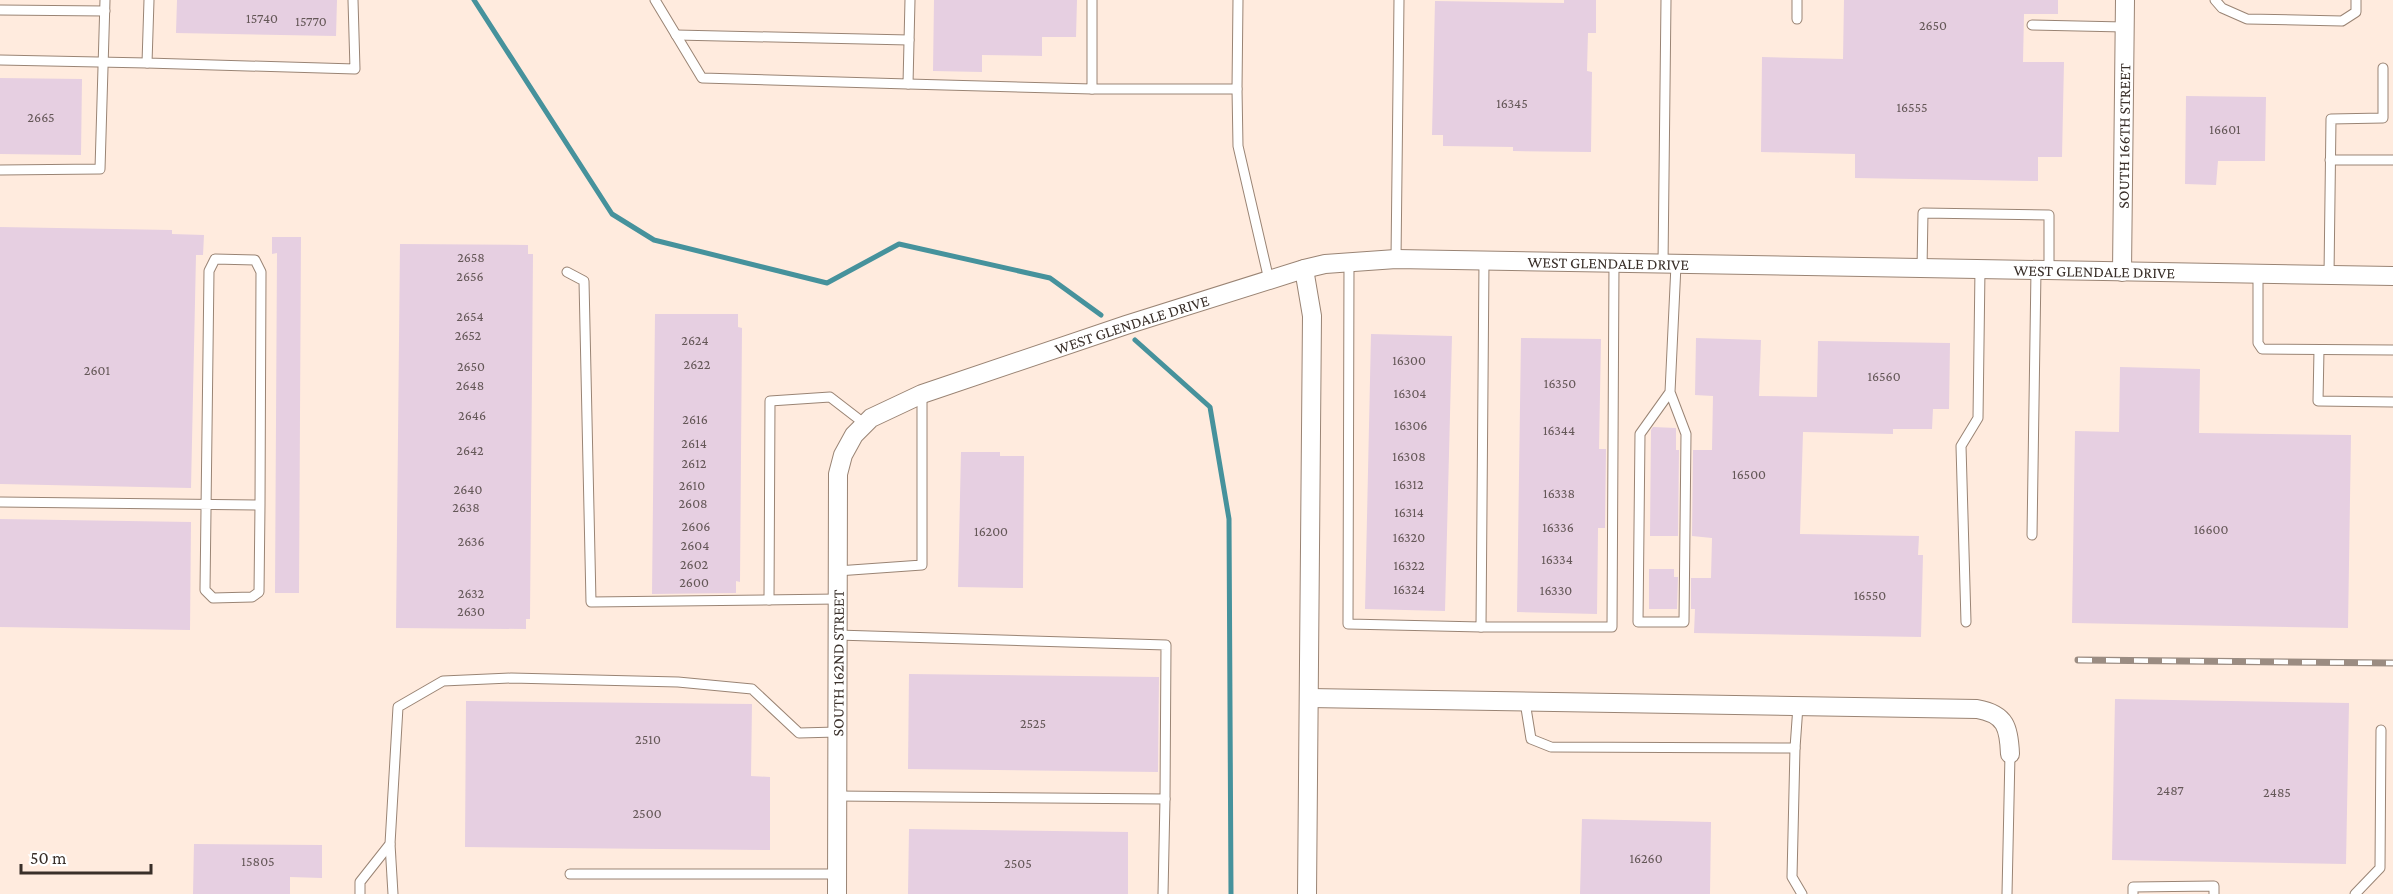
<svg xmlns="http://www.w3.org/2000/svg" width="2393" height="894" viewBox="0 0 2393 894" font-family="'Crimson Pro',serif">
<rect width="100%" height="100%" fill="#ffebde"/>
<g fill="none" stroke-linecap="round" stroke-linejoin="round">
<!-- stream -->
<g stroke="#46929c" stroke-width="5">
<path d="M474,0L612,214L654,240L827,283L899,244L1050,278L1101,315"/>
<path d="M1135,340L1210,407L1229,519L1231,894"/>
</g>
</g>
<!-- building -->
<g fill="#e6cfe1">
<path d="M177,0H337L336,36L176,33Z"/>
<path d="M934,0H1077L1076,37H1042V56L982,55V72L933,71Z"/>
<path d="M1564,0H1596V33H1588L1587,71L1592,72L1591,152L1513,151V147L1443,146V135H1432L1435,1L1564,3Z"/>
<path d="M1844,0H2058V14H2024L2023,62H2064L2062,157H2038V181L1855,178V154L1761,152L1762,57L1843,59Z"/>
<path d="M0,78L82,79L81,155L0,154Z"/>
<path d="M2186,96L2266,97L2265,161H2218L2216,185L2185,184Z"/>
<path d="M0,227L172,230V234L204,235L203,255H196L191,488L0,484Z"/>
<path d="M272,237H301L299,593H275L277,253L272,254Z"/>
<path d="M400,244L528,245V254H533L530,619H526V629L396,628Z"/>
<path d="M655,314H738V327L742,328L740,582L736,581V593L652,594Z"/>
<path d="M1371,334L1452,336L1445,611L1365,609Z"/>
<path d="M1521,338L1601,339L1599,449H1606L1605,528H1598L1597,614L1517,612Z"/>
<path d="M1696,338L1761,340L1759,396L1817,397L1818,341L1950,343L1949,409H1933L1932,429H1893V434L1803,432L1800,534L1919,536L1918,555H1923L1921,637L1694,633L1695,609H1691V578H1711L1712,538L1692,536L1693,450H1712L1713,396L1695,395Z"/>
<path d="M2120,367L2200,369L2199,433L2351,435L2348,628L2072,623L2075,431L2119,432Z"/>
<path d="M1653,427L1676,428V450H1679L1678,536H1650L1651,430Z"/>
<path d="M961,452H1000V456H1024L1023,588L958,587Z"/>
<path d="M0,519L191,522L190,630L0,627Z"/>
<path d="M1649,569H1674V577H1678L1677,609H1649Z"/>
<path d="M909,674L1159,677L1158,772L908,769Z"/>
<path d="M2115,699L2349,703L2346,864L2112,860Z"/>
<path d="M466,701L752,704L751,776L770,777V850L465,847Z"/>
<path d="M1582,819L1711,822L1710,894H1580Z"/>
<path d="M909,829L1128,832V894H908Z"/>
<path d="M194,844L322,845V878L290,877V894H193Z"/>
</g>
<g fill="none" stroke-linecap="round" stroke-linejoin="round">
<!-- service casing -->
<g stroke="#9a8474" stroke-width="11">
<g id="service">
<path d="M149,0L147,63L355,69L353,0"/>
<path d="M655,0L702,78L908,84L910,0"/>
<path d="M1797,0V19"/>
<path d="M2215,0L2222,8L2247,19L2342,21L2356,12V0"/>
<path d="M0,10L105,11"/>
<path d="M2032,25L2124,27"/>
<path d="M676,35L909,40"/>
<path d="M0,60L147,63"/>
<path d="M908,84L1092,89V0"/>
<path d="M1092,89H1237L1238,146L1269,280"/>
<path d="M1237,89L1238,0"/>
<path d="M2330,160H2393"/>
<path d="M0,170L100,169L105,0"/>
<path d="M1396,259L1399,0"/>
<path d="M1349,262L1348,624L1481,627L1484,261"/>
<path d="M1663,264L1666,0"/>
<path d="M1922,269L1923,213L2049,215V271"/>
<path d="M567,272L584,281L591,602L837,599"/>
<path d="M2258,275V343L2262,349L2393,350"/>
<path d="M2329,275L2331,119L2383,118V68"/>
<path d="M2319,350L2318,401L2393,402"/>
<path d="M1670,392L1640,434L1638,622H1684L1686,434L1670,392L1676,265"/>
<path d="M0,502L260,505L261,272L255,260L215,259L209,271L205,590L213,598L252,597L259,592L260,505"/>
<path d="M2032,535L2036,270"/>
<path d="M837,571L922,565V394"/>
<path d="M769,600L770,401L830,397L865,424"/>
<path d="M1966,622L1961,446L1978,418L1980,269"/>
<path d="M1481,627H1612L1614,264"/>
<path d="M837,635L1166,645L1165,799"/>
<path d="M1525,702L1531,739L1551,747L1795,748L1798,706"/>
<path d="M1795,748L1792,877L1802,894"/>
<path d="M837,796L1165,799L1163,894"/>
<path d="M390,844L393,894"/>
<path d="M570,874H837"/>
<path d="M360,894V882L390,844L398,707L443,681L511,678L678,682L752,689L799,733L837,732"/>
<path d="M2007,894L2010,754"/>
<path d="M2133,894V887L2214,886V894"/>
<path d="M2355,894L2380,868L2381,730"/>
</g>
</g>
<!-- minor casing -->
<g stroke="#9a8474" stroke-width="20">
<g id="minor">
<path d="M1304,269L1312,316L1307,894"/>
<path id="s1" d="M2122,272L2125,0"/>
<path d="M1309,698L1977,709C2006,714 2009,728 2010,754"/>
<path id="s2" d="M837,894L838,474L843,455L854,435L871,418L922,394L1126,325L1304,269L1325,264L1396,259L2393,276"/>
</g>
</g>
<!-- service -->
<use href="#service" stroke="#fff" stroke-width="9"/>
<!-- minor -->
<use href="#minor" stroke="#fff" stroke-width="18"/>
<!-- rail casing -->
<g stroke="#9b8c82" stroke-width="7">
<path id="rail" d="M2078,660L2393,663"/>
</g>
<!-- rail -->
<use href="#rail" stroke="#fff" stroke-width="4.5" stroke-dasharray="14" stroke-linecap="butt"/>
</g>
<g text-anchor="middle" dominant-baseline="central" stroke-width="6" stroke-linejoin="round" paint-order="stroke">
<!-- number labels -->
<g font-size="14" fill="#645757">
<text x="262" y="18">15740</text>
<text x="311" y="21">15770</text>
<text x="1933" y="25">2650</text>
<text x="1512" y="103">16345</text>
<text x="1912" y="107">16555</text>
<text x="41" y="117">2665</text>
<text x="2225" y="129">16601</text>
<text x="471" y="257">2658</text>
<text x="470" y="276">2656</text>
<text x="470" y="316">2654</text>
<text x="468" y="335">2652</text>
<text x="695" y="340">2624</text>
<text x="1409" y="360">16300</text>
<text x="697" y="364">2622</text>
<text x="471" y="366">2650</text>
<text x="97" y="370">2601</text>
<text x="1884" y="376">16560</text>
<text x="1560" y="383">16350</text>
<text x="470" y="385">2648</text>
<text x="1410" y="393">16304</text>
<text x="472" y="415">2646</text>
<text x="695" y="419">2616</text>
<text x="1411" y="425">16306</text>
<text x="1559" y="430">16344</text>
<text x="694" y="443">2614</text>
<text x="470" y="450">2642</text>
<text x="1409" y="456">16308</text>
<text x="694" y="463">2612</text>
<text x="1749" y="474">16500</text>
<text x="1409" y="484">16312</text>
<text x="692" y="485">2610</text>
<text x="468" y="489">2640</text>
<text x="1559" y="493">16338</text>
<text x="693" y="503">2608</text>
<text x="466" y="507">2638</text>
<text x="1409" y="512">16314</text>
<text x="696" y="526">2606</text>
<text x="1558" y="527">16336</text>
<text x="2211" y="529">16600</text>
<text x="991" y="531">16200</text>
<text x="1409" y="537">16320</text>
<text x="471" y="541">2636</text>
<text x="695" y="545">2604</text>
<text x="1557" y="559">16334</text>
<text x="694" y="564">2602</text>
<text x="1409" y="565">16322</text>
<text x="694" y="582">2600</text>
<text x="1409" y="589">16324</text>
<text x="1556" y="590">16330</text>
<text x="471" y="593">2632</text>
<text x="1870" y="595">16550</text>
<text x="471" y="611">2630</text>
<text x="1033" y="723">2525</text>
<text x="648" y="739">2510</text>
<text x="2170" y="790">2487</text>
<text x="2277" y="792">2485</text>
<text x="647" y="813">2500</text>
<text x="1646" y="858">16260</text>
<text x="258" y="861">15805</text>
<text x="1018" y="863">2505</text>
</g>
<!-- street labels -->
<g font-size="16" fill="#392f29" stroke="#fff">
<text stroke="none"><textPath href="#s1" startOffset="136">SOUTH 166TH STREET</textPath></text>
<text stroke="none"><textPath href="#s2" startOffset="1250">WEST GLENDALE DRIVE</textPath></text>
<text stroke="none"><textPath href="#s2" startOffset="1736">WEST GLENDALE DRIVE</textPath></text>
<text stroke="none"><textPath href="#s2" startOffset="764">WEST GLENDALE DRIVE</textPath></text>
<text stroke="none"><textPath href="#s2" startOffset="231">SOUTH 162ND STREET</textPath></text>
</g>
</g>
<!-- scale -->
<path d="M21 864v9h130v-9" fill="none" stroke="#392f29" stroke-width="3"/>
<text x="30" y="864" font-size="18" fill="#392f29" stroke="#ffffff" stroke-width="4.5" paint-order="stroke">50 m</text>
</svg>
